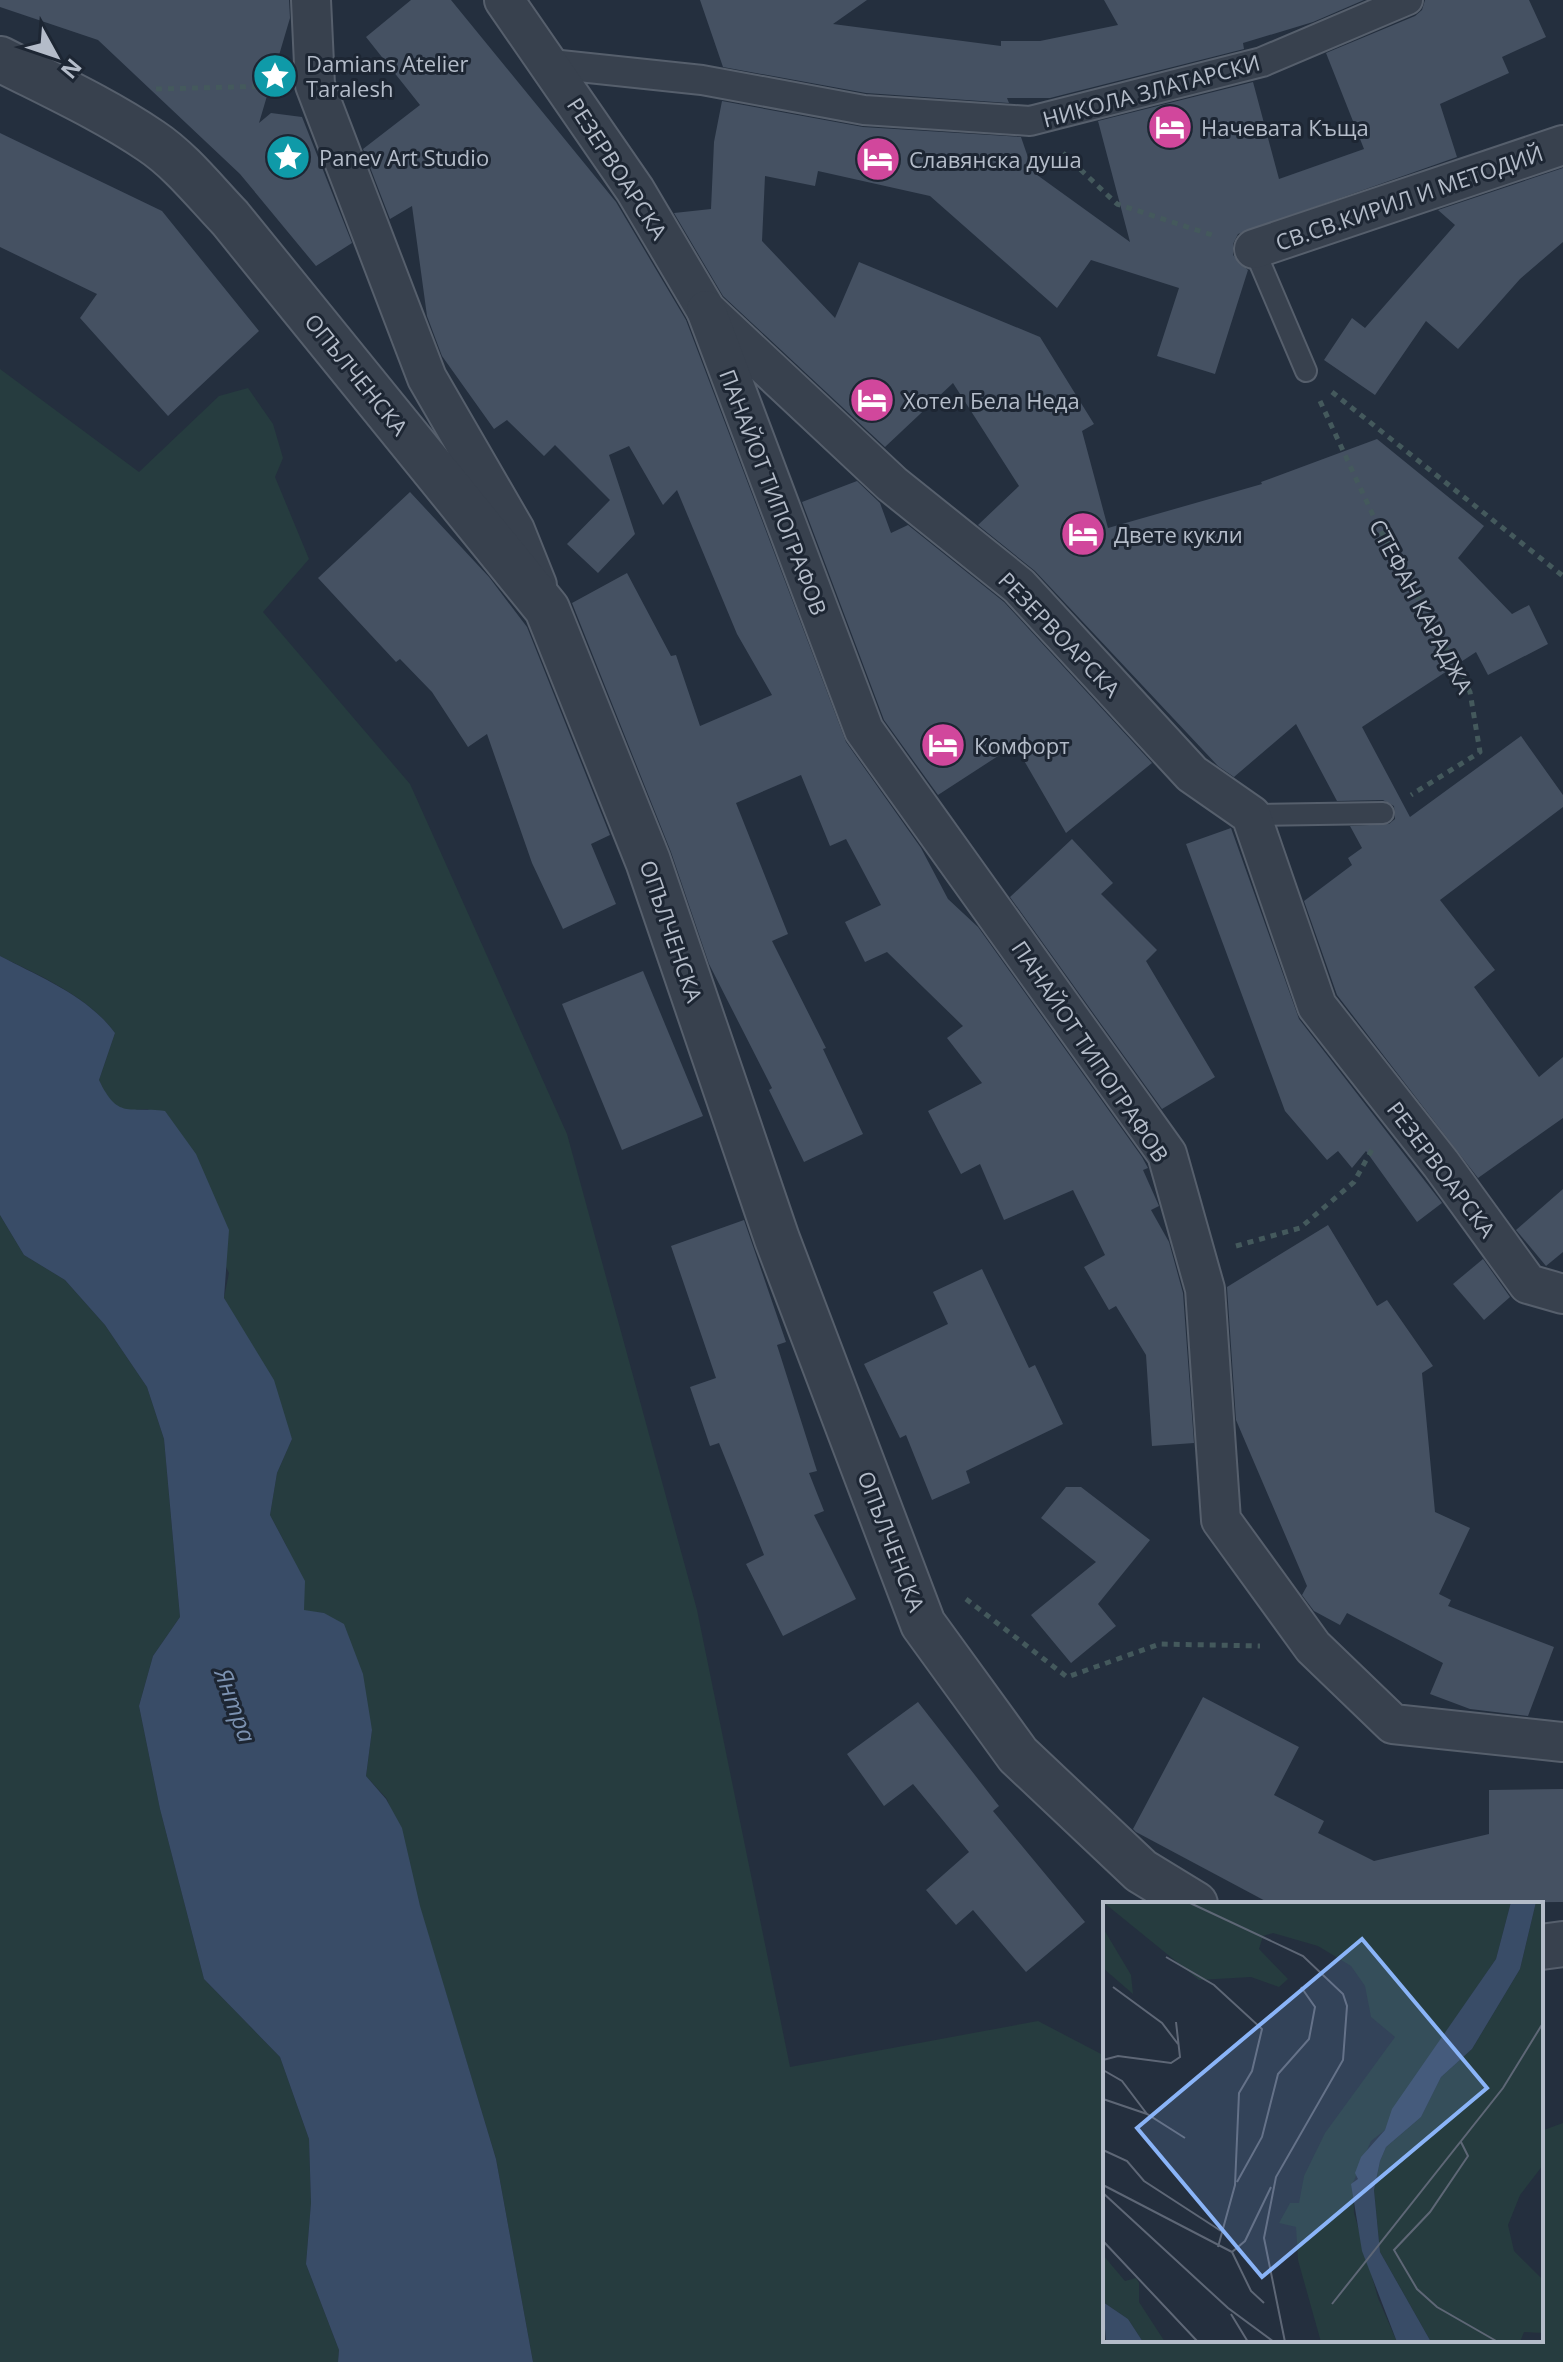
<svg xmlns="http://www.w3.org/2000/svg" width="1563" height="2362" viewBox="0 0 1563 2362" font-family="'Open Sans',sans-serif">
<rect width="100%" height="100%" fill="#242f3e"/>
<!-- green -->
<g fill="#263c3f">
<path d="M0,369L139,472L219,396L248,388L273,424L283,458L275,477L309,559L263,612L410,784L567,1134L697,1610L790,2067L1038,2021L1105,2056V2340H1541V2131L1563,2123V2362H533L496,2159L387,1799L366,1776L372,1730L324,1613L304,1611L287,1547L270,1515L277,1473L292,1439L224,1298L229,1273L148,1109L124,1111L109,1101L99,1080L115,1033C88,996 40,976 0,956Z"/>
<path d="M0,1215L24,1255L65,1280L105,1325L147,1387L164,1439L180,1617L153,1656L139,1706L160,1809L204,1979L280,2057L309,2139L311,2204L306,2264L339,2350L338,2362H0Z"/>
</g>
<!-- water -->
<path fill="#394c67" d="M0,956C40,977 88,996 115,1033L99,1080C118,1120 128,1106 165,1111L196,1154L229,1230L224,1298L274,1380L292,1439L277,1473L270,1515L305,1581L304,1610L324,1613L344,1624L363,1674L372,1730L366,1776L386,1799L402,1828L420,1906L496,2159L533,2362H338L339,2350L306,2264L311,2203L309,2139L280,2057L204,1979L160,1809L139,1706L153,1656L180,1617L164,1439L147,1387L105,1325L65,1280L24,1255L0,1215Z"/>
<!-- building -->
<g fill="#455162">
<path d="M0,0H289L290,18L259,123L271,113L302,117L352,243L316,266L240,174L98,40L0,7Z"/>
<path d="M411,0H451L616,202L686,320L846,742L921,848L948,899L978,927L1142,1157L1148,1168L1143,1170L1159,1206L1151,1210L1169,1242L1183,1293L1194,1443L1152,1446L1146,1355L1116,1306L1109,1310L1084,1267L1105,1255L1073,1190L1004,1220L980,1164L961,1174L928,1111L982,1083L947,1038L963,1026L887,952L865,962L845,922L881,905L846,839L830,846L801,775L736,803L788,934L772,941L826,1048L823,1049L863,1134L804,1162L769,1090L772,1088L709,964L671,852L572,603L627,573L671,656L676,655L700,726L772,695L737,634L677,490L663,505L629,446L609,455L635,534L598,573L567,544L610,500L555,445L544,456L507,420L494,429L442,356L427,316L412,206L390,219L363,149L420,105L366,37Z"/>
<path d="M700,0H867L833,24L1001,46V41H1040L1118,25L1104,0H1364L1313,22L1243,43L1244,49L1050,98H1007L1009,103L866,93L723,67Z"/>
<path d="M1425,0H1529L1546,37L1502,57L1509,73L1440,104L1457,157L1238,234L1233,244V255L1248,270L1215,374L1157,356L1179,288L1091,260L1057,308L930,196L818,171L815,186L765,176L762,241L835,318L859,262L1040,337L1094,424L1082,431L1108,528L1262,484L1261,482L1377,439L1484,526L1458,558L1512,614L1529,605L1548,644L1488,675L1476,652L1362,727L1410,817L1521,736L1563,795V807L1440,900L1495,970L1474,987L1539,1077L1563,1057V1118L1478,1178L1337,995L1304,901L1352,865L1348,858L1362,848L1350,826L1389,824L1395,819L1394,806L1383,800L1337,801L1296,724L1234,777L1218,766L1035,571L978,525L1019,486L953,383L885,447L723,296L674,213L711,209L714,142L722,101L863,127L1021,137L1033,172L1130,242L1098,121L1253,82L1279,179L1364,149L1326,53L1415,16L1422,10Z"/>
<path d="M0,133L162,211L259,331L168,416L80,318L97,294L0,247Z"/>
<path d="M1563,168V242L1520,279L1458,349L1426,321L1375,395L1324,360L1352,318L1365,328L1455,225L1438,210Z"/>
<path d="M857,481L880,503L891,533L908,525L1004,602L1152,763L1066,833L1015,745L938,795L884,720L802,502Z"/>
<path d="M410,492L489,577L527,627L610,835L591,844L616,904L563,929L532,863L487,734L468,747L432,692L400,659L396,662L318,578Z"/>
<path d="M1231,828L1299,1019L1442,1203L1417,1222L1366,1151L1352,1168L1338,1151L1327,1160L1285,1111L1186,844Z"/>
<path d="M1072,839L1113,883L1101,894L1157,950L1146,961L1215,1077L1162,1109L1010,897Z"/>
<path d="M643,971L703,1116L622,1150L562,1004Z"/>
<path d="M1563,1189V1252L1546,1266L1516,1230Z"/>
<path d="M744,1220L786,1342L777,1345L817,1471L809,1473L824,1511L814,1515L856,1599L783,1636L746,1564L764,1555L719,1443L710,1446L690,1387L716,1378L671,1246Z"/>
<path d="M1328,1225L1377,1306L1387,1300L1433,1366L1422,1373L1435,1512L1470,1528L1439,1594L1451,1600L1448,1606L1554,1647L1528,1716L1470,1709L1430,1694L1443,1663L1347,1613L1340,1625L1314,1611L1302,1595L1307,1586L1236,1420L1227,1287Z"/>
<path d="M1483,1259L1510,1297L1484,1320L1453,1284Z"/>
<path d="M982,1269L1029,1368L1035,1365L1063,1424L966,1471L970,1483L932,1500L906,1435L900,1438L864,1364L948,1324L933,1292Z"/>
<path d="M1066,1487H1081L1150,1540L1098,1604L1116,1626L1071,1663L1031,1615L1096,1562L1041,1518Z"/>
<path d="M1203,1697L1299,1747L1274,1795L1324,1821L1318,1833L1374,1861L1489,1834V1790L1563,1789V1902L1271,1904L1136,1832L1133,1829Z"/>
<path d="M918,1702L999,1806L993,1811L1085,1922L1026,1972L973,1910L956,1925L926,1890L969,1852L913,1784L884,1806L847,1754Z"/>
</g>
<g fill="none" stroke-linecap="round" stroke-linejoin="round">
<!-- service casing -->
<g stroke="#565f6c" stroke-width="24">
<g id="service">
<path d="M1254,249L1306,371"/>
<path d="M1251,815L1383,813"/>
</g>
</g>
<!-- pedestrian casing -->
<g stroke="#565f6c" stroke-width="32">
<path id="pedestrian" d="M551,64L702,80L864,110L1030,121L1262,62L1408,0"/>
</g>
<!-- minor casing -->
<g stroke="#565f6c" stroke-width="42">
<g id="minor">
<path d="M311,0L315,85L427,378L515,530L537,585"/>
<path d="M504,0L635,190L706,310L892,484L1019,586L1192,774L1251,815L1317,1006L1441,1164L1528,1284L1563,1294"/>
<path d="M1254,249L1563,145"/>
<path d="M706,310L864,730L1167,1154L1205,1289L1221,1520L1313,1647L1393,1724L1563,1742"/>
</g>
</g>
<!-- tertiary casing -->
<g stroke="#565f6c" stroke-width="48">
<g id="tertiary">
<path d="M0,59C51,85 104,109 151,141C181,161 205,192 230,218L547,609L648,861L777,1239L923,1624L1018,1755L1141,1871L1195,1904"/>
<path d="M1541,1947L1563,1944"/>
</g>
</g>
<!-- path -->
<g stroke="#44595c" stroke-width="5" stroke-dasharray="6 6" stroke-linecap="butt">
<path d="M156,89L274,86"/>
<path d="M1063,153L1117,204L1215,236"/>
<path d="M1332,392L1563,576"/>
<path d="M1320,401L1378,526L1470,692L1480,752L1411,795"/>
<path d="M1236,1246L1300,1228L1354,1182L1374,1146"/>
<path d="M966,1599L1067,1677L1160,1644L1260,1646"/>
</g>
<!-- service -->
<use href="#service" stroke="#38414e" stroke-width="20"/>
<!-- pedestrian -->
<use href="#pedestrian" stroke="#38414e" stroke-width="28"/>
<!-- minor -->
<use href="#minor" stroke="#38414e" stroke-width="38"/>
<!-- tertiary -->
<use href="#tertiary" stroke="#38414e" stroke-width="44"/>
</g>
<!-- icons -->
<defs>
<g id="sight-disc" transform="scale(2.3)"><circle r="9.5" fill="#0f9aa8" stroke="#1d2633"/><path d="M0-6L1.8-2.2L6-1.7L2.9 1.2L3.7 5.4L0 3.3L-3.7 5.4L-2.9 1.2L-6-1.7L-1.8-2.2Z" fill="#fff"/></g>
<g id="hotel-disc" transform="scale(2.3)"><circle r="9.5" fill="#d1479c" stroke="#1d2633"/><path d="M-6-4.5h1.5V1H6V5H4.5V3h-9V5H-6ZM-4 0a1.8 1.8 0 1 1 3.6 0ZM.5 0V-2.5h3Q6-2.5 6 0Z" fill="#fff"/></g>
</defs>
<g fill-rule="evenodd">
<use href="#sight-disc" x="275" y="76"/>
<use href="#hotel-disc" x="1170" y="127"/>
<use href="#sight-disc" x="288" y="157"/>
<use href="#hotel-disc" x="878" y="159"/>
<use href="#hotel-disc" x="872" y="400"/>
<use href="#hotel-disc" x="1083" y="534"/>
<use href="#hotel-disc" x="943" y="745"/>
</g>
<g text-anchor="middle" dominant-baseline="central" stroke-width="6" stroke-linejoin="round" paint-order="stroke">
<!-- poi labels -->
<g font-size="22" fill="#b4bcc9" stroke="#1d2633" text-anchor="start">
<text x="306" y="63">Damians Atelier<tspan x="306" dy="25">Taralesh</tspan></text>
<text x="1201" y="127">Начевата Къща</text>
<text x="319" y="157">Panev Art Studio</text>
<text x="909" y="159">Славянска душа</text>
<text x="903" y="400">Xотел Бела Неда</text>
<text x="1114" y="534">Двете кукли</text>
<text x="974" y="745">Комфорт</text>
</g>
<!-- street labels -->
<g font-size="22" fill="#b4bcc9" stroke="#1d2633">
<text transform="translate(1151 90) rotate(-15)">НИКОЛА ЗЛАТАРСКИ</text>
<text transform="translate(618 168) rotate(57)">РЕЗЕРВОАРСКА</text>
<text transform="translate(1409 197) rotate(-19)">СВ.СВ.КИРИЛ И МЕТОДИЙ</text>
<text transform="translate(357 374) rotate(51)">ОПЪЛЧЕНСКА</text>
<text transform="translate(774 492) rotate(69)">ПАНАЙОТ ТИПОГРАФОВ</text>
<text transform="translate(1422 606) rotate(62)">СТЕФАН КАРАДЖА</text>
<text transform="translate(1060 634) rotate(46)">РЕЗЕРВОАРСКА</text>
<text transform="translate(672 931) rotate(71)">ОПЪЛЧЕНСКА</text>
<text transform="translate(1091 1051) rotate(56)">ПАНАЙОТ ТИПОГРАФОВ</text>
<text transform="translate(1442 1169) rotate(53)">РЕЗЕРВОАРСКА</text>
<text transform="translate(892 1541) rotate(69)">ОПЪЛЧЕНСКА</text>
</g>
<!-- water labels -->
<g font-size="24" font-style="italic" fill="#7c92b1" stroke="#1d2633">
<text transform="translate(236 1705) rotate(70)">Янтра</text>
</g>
</g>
<!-- overview -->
<g transform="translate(1103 1902)">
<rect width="440" height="440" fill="#242f3e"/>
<path d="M0,0H408L393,57L294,202L282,228L268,239L250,281L251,311L275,396L294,440H218L195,358L193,325L176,321L187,301H196L201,274L222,231L292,135L268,115L262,84L248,64L215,44L170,31L160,34L156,47L185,77L176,85L148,75L96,78ZM433,0H440V263L417,293L405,323L411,349L440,378V431L421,430L417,440H328L277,350L271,288L277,259L283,245L318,215L338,175L369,147L417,67ZM0,26L28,73L30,92L0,66ZM0,353L22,379L33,376L36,381V400L62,440H40L25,417L0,400Z" fill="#263c3f"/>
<path d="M408,0H433L417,67L369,147L338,175L318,215L283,245L277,259L271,288L277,350L328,440H294L259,349L248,282L255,277L252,271L258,255L282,228L289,207L393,57ZM0,400L25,417L40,440H3Z" fill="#394c67"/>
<path fill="none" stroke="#5e6776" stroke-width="2" d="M85,0L200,54L240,92L244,104L240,158L173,275L161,336L182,440M63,55L111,83L159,127L149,169L136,191L132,283L115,345M10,85L59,121L75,142M0,158L15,154L68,161L77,155L73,120M0,168L19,179L44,212M0,197L44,212L82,236M358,240L365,254L327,310L291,348L314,387L334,405L395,440M0,248L24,259L41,279L118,329M134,280L159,235L175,172L206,137L212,105L198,85M0,283L129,350M0,291L125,406L171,440M0,339L95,440M129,350L142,339L168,285M129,350L148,389L161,401M229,402L400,186L440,121M128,412L145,440"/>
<path fill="#8ab4f8" fill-opacity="0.15" stroke="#8ab4f8" stroke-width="4" d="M259,37L384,186L159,375L34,226Z"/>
<rect width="440" height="440" fill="none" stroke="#b4bcc9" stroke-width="4"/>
</g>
<!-- north arrow -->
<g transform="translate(56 56) rotate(130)" stroke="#1d2633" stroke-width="6" paint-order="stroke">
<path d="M0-6L14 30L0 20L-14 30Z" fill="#b4bcc9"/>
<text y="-12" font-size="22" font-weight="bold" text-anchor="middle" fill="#b4bcc9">N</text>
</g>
</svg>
